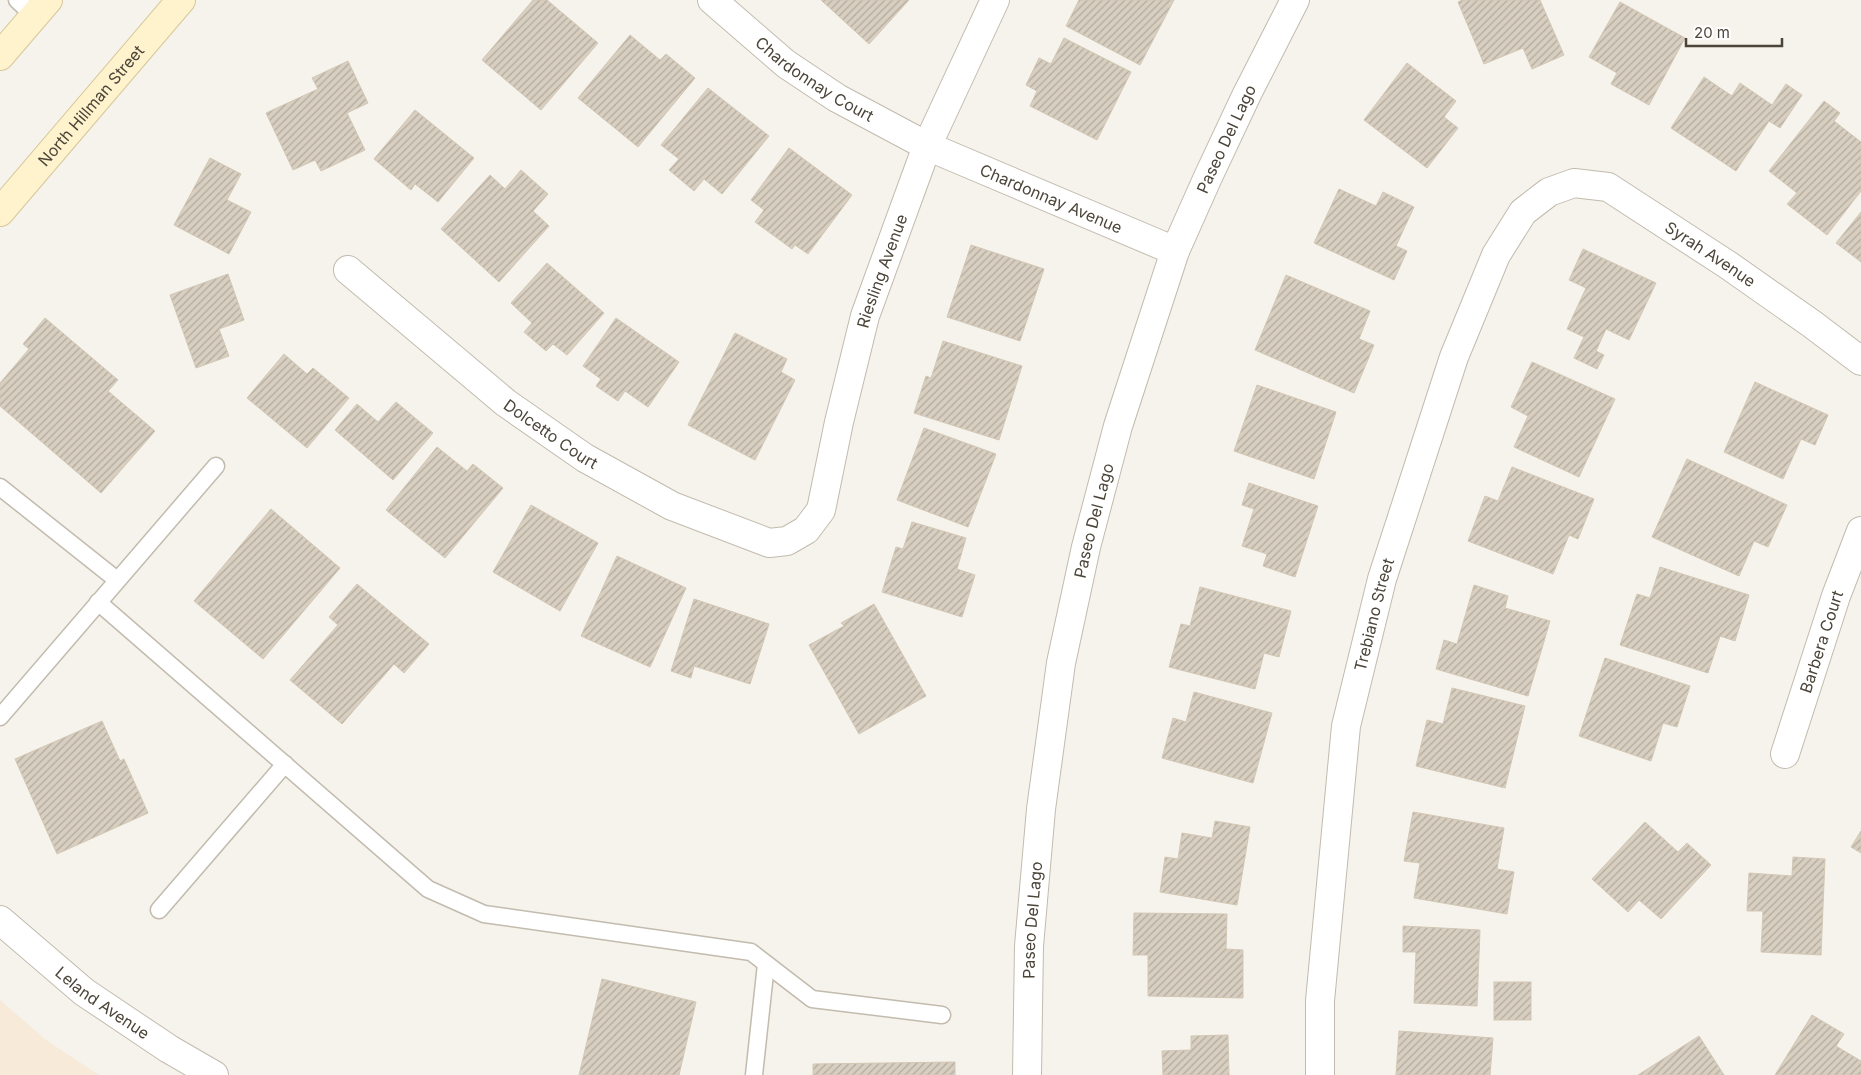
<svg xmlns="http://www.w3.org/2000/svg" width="1861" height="1075" viewBox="0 0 1861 1075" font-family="Inter,sans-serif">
<defs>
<pattern id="building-hatch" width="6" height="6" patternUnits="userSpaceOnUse" patternTransform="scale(1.25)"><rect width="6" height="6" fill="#d8cfc1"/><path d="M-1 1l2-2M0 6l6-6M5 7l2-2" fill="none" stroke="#b1aa9e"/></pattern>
</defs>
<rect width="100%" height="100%" fill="#f6f3ec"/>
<!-- commercial -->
<path fill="#f7ead8" d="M0,1000L46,1040L99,1075H0Z"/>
<!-- building -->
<g fill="url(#building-hatch)" stroke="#d3c7b4">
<path d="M533,0H547L598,43L541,110L482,60Z"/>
<path d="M821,0H909L869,44Z"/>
<path d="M1079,0H1174L1140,65L1066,26Z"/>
<path d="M1462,0H1540L1564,55L1532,69L1523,48L1484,64L1458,2Z"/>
<path d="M1620,2L1685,38L1649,105L1611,84L1617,73L1589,57Z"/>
<path d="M630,35L660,60L666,54L695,78L638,147L578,98Z"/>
<path d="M1064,38L1131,72L1097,140L1030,106L1037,91L1026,85L1039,58L1051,64Z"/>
<path d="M348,61L368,103L347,113L365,150L321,171L315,160L293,170L266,113L318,89L312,78Z"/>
<path d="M1407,63L1456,101L1444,117L1458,128L1427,168L1364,120Z"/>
<path d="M1704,77L1732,96L1740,83L1772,105L1786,84L1802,95L1780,128L1769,121L1736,171L1671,128Z"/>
<path d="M708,88L769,136L722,194L704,179L694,191L669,170L679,159L661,145Z"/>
<path d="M1824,101L1840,113L1834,121L1861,142V191L1827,235L1787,204L1797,193L1769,171Z"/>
<path d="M415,110L474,158L438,202L415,184L411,190L374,159Z"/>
<path d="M789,148L852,195L808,254L795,245L792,249L755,222L764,210L751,200Z"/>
<path d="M210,158L241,174L227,200L251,212L229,254L174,225Z"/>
<path d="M521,170L548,194L533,211L549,226L499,282L441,229L490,175L505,189Z"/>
<path d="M1339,189L1376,206L1383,192L1414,207L1396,246L1407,251L1394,280L1314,243Z"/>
<path d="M1861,212V262L1836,243Z"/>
<path d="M971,245L1044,269L1020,341L947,317Z"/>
<path d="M1583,249L1656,283L1629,340L1606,329L1596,351L1604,355L1597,369L1574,358L1584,337L1567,329L1586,288L1569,280Z"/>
<path d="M547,263L604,313L567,355L553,344L546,351L524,332L532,323L511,303Z"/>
<path d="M228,274L244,320L219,329L229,356L196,368L170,295Z"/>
<path d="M1286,275L1370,311L1359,339L1374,345L1354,393L1255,350Z"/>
<path d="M45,318L118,380L108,391L155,431L101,493L0,406V383L29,349L23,344Z"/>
<path d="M616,318L679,362L648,407L625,391L618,401L596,386L601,379L583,366Z"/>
<path d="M735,333L787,359L781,372L795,380L755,460L688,425Z"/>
<path d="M943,341L1022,366L999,440L914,413L926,376L931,378Z"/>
<path d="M284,354L307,374L313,368L349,398L307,448L247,398Z"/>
<path d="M1532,362L1615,399L1579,477L1514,447L1528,416L1511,407Z"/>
<path d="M1755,382L1828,415L1815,445L1801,439L1783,479L1724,452Z"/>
<path d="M1257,385L1336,412L1314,479L1234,451Z"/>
<path d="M396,402L433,433L393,480L335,430L357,404L378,422Z"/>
<path d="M924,428L996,454L968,527L897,500Z"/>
<path d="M437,447L467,471L473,464L503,488L445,558L386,510Z"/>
<path d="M1687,459L1787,505L1768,547L1754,541L1739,576L1652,537Z"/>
<path d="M1512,467L1594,499L1578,539L1569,535L1553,574L1468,541L1485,496L1498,501Z"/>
<path d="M1249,483L1318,506L1295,577L1263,566L1267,554L1242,546L1254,509L1242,505Z"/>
<path d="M531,505L598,543L560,611L493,572Z"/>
<path d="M271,509L340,568L263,659L194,601Z"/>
<path d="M912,522L966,538L957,569L975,575L962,617L882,592L896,547L903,549Z"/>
<path d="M617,556L686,588L650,667L581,636Z"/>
<path d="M1660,567L1749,595L1735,641L1720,636L1708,673L1620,645L1637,594L1650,598Z"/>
<path d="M357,584L429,644L404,673L394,664L342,724L290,680L338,625L329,617Z"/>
<path d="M1474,585L1508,596L1505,608L1550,621L1528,696L1436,669L1444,640L1457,644Z"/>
<path d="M1200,587L1291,611L1279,657L1264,653L1255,689L1169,667L1181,624L1190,626Z"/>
<path d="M694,599L769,624L750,684L694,666L691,678L671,671Z"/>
<path d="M874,604L926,696L859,734L809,645L844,626L841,623Z"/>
<path d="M1605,658L1690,686L1677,727L1663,723L1651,761L1579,736Z"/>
<path d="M1452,688L1525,706L1505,788L1416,766L1427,720L1443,724Z"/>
<path d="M1194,692L1272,713L1253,783L1162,758L1173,718L1186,722Z"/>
<path d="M102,721L120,761L124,759L148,813L57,854L15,759Z"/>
<path d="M1413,812L1504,828L1497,869L1514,872L1507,914L1414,898L1420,863L1404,861Z"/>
<path d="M1215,821L1250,827L1237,905L1160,892L1165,857L1178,859L1182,833L1212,838Z"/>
<path d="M1645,822L1678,852L1687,843L1711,865L1661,919L1639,900L1628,912L1592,879Z"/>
<path d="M1861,831V853L1851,847Z"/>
<path d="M1793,857L1825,859L1821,955L1761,952L1763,911H1747L1749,873L1792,876Z"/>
<path d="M1134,913L1227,914L1226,949L1243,950V998L1148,996V955H1133Z"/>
<path d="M1403,926L1480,930L1477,1006L1414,1003L1416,952H1403Z"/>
<path d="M602,979L696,1002L679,1075H579Z"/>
<rect x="1494" y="982" width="37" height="38"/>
<path d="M1812,1015L1844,1034L1836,1046L1861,1061V1075H1775Z"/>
<path d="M1399,1031L1493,1038L1490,1075H1396Z"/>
<path d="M1228,1035L1229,1075H1163L1162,1051L1191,1050V1036Z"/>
<path d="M1699,1036L1724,1075H1638Z"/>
<path d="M955,1062V1075H813V1064Z"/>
</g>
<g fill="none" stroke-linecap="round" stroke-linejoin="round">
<!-- service casing -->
<g stroke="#c2bbae" stroke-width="19">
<g id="service">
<path d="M17,0L34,16"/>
<path d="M0,487L117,580"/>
<path d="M98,602L428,889L484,914L751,952L812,999L942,1015"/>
<path d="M0,717L216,466"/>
<path d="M159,910L285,764"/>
<path d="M754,1075L766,964"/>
</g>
</g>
<!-- minor casing -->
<g stroke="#c2bbae" stroke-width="30">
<g id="minor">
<path id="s1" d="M712,0L786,64L837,98L927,146L1175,251"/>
<path id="s2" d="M348,270L506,403L585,458L672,506L769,543L787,541L806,530L821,510L839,422L865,316L927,146L995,0"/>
<path id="s3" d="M1785,754L1836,596L1861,531"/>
<path id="s4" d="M0,920L84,992L169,1049L214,1075"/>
<path id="s5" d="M1320,1075V1001L1346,726L1382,579L1454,357L1496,255L1523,212L1549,192L1574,183L1608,187L1728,265L1812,324L1861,361"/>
</g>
</g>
<!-- tertiary casing -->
<g stroke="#c2bbae" stroke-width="30">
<g id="tertiary">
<path id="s6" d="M1027,1075L1029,946L1041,809L1061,663L1086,547L1118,426L1175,251L1208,177L1247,94L1295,0"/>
</g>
</g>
<!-- secondary casing -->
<g stroke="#d6c79b" stroke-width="30">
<g id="secondary">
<path d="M0,56L48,0"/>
<path id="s7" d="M0,212L181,0"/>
</g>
</g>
<!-- service -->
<use href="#service" stroke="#fff" stroke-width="16"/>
<!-- minor -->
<use href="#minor" stroke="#fff" stroke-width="28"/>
<!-- tertiary -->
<use href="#tertiary" stroke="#fff" stroke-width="28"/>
<!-- secondary -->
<use href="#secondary" stroke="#fff3cd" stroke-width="28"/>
</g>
<g text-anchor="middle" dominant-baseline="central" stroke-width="4.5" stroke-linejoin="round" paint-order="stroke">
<!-- street labels -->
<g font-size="16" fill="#4b4439" stroke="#fff">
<text stroke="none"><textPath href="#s1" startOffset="130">Chardonnay Court</textPath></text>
<text stroke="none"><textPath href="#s7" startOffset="140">North Hillman Street</textPath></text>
<text stroke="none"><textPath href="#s6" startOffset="965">Paseo Del Lago</textPath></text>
<text stroke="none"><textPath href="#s1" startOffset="396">Chardonnay Avenue</textPath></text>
<text stroke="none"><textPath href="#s5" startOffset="1112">Syrah Avenue</textPath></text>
<text stroke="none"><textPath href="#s2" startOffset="818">Riesling Avenue</textPath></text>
<text stroke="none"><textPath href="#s2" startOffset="261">Dolcetto Court</textPath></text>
<text stroke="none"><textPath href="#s6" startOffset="560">Paseo Del Lago</textPath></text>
<text stroke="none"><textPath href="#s5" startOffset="465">Trebiano Street</textPath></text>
<text stroke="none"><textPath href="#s3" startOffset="118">Barbera Court</textPath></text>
<text stroke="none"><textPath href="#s6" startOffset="155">Paseo Del Lago</textPath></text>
<text stroke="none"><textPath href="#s4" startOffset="132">Leland Avenue</textPath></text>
</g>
</g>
<!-- scale -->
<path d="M1686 38v8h96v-8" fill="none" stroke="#4b4439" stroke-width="2.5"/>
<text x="1694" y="38" font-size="15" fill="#4b4439" stroke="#ffffff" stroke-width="4" paint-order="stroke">20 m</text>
</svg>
